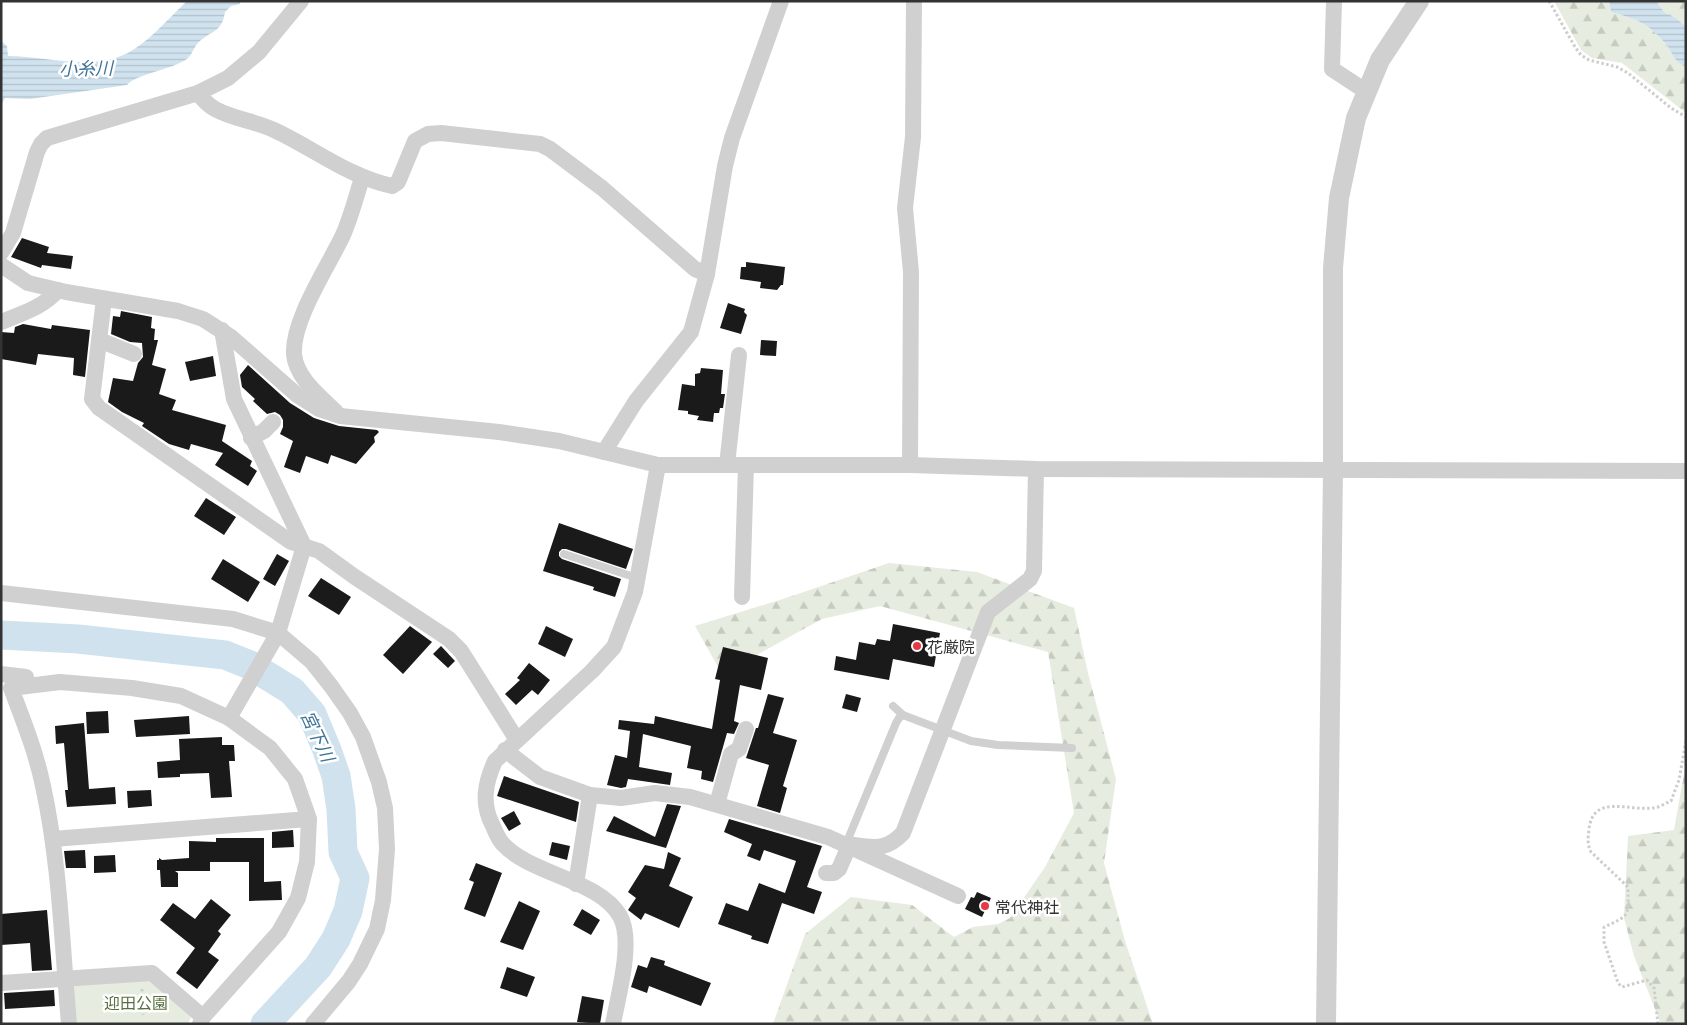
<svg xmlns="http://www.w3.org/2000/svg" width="1687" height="1025" viewBox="0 0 1687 1025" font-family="'Exo 2','Noto Sans JP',sans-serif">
<defs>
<pattern id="forest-firs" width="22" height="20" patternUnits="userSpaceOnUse" patternTransform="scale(1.25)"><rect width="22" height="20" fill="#e6ecdf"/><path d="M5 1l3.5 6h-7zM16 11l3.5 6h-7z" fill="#c6cbc0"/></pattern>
<pattern id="water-rules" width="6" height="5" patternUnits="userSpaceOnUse" patternTransform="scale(1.25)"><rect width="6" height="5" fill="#cfe2ee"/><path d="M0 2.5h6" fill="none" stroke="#b2c2cd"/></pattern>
</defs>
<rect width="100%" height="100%" fill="#fff"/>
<!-- green -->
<path fill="#e6ecdf" d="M148,979L191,1017L188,1024H75L71,990L76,985Z"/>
<!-- forest -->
<g fill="url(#forest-firs)">
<path d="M1554,1H1609L1611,12C1636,19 1648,23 1665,43C1673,52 1673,60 1686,67V113L1622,63L1592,58L1581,50Z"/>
<path d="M1656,1H1686V27L1676,18L1664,12Z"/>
<path d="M889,563L977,572L1074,608L1088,673L1116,779L1104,863L1125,941L1153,1024H773L805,934L851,897L912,905L954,937L973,927L998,924L1010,918L1045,867L1074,813L1048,652L880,606L822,619L722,674L695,626L783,599Z"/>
<path d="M1686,763V1024H1661L1634,956L1624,918L1628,836L1674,830Z"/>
</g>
<!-- water -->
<g fill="url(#water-rules)">
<path d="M187,1H240V4L231,6L225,12C222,31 214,30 201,40C194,45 193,54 187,59C173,69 134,75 127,85L30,99L5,98L1,105V41L7,46L8,56C48,56 96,73 133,50C152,38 170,17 187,1Z"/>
<path d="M1609,1H1656L1664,12L1676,18L1686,27V67C1672,60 1673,52 1665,43C1648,23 1636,19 1611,12Z"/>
</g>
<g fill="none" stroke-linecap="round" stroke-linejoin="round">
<!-- river -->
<path stroke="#cfe2ee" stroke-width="29" d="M1,635L78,639L225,655L250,665L292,691L312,714L327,750L336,776L341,809L343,852L355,878L348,911L336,939L318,967L265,1024"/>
</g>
<!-- building -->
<g fill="#1a1a1a">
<path d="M22,238L49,247L47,253L73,256L71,269L42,265L41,268L11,257Z"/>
<path d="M746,262L785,267L783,285H781L777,290L760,288L761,282L740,279L741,267H746Z"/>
<path d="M728,303L745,309L744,312L747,315L741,334L720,328Z"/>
<path d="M121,311L152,317L151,328L155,329L154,340H158L152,365L166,369L159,394L176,400L172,410L226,425L222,441L252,461L250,466L257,471L248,486L215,465L223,453L191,444L189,450L169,444L142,426L144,423L122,412L108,402L113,378L133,381L138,363L143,357L142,343L130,342L111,334L113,316L120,317Z"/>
<path d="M23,324L51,329L52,325L90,330L85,377L73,375L74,358L38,354L36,365L1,359V332L14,333L15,327Z"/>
<path d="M761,340L777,341L776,356L760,355Z"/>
<path d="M213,356L216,376L190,381L185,362Z"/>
<path d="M248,365L290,403L314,418L339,426L377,430L379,432L374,437L375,442L356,464L331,455L328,464L306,456L300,473L284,467L293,441L280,434L283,427V420L280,415L275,412L267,414L253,401L255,399L242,387L240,375Z"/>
<path d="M701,368L723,370L721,394H725L723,408H720L719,413H714L713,422L697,420L699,416L688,414V411L678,410L682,384L695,386V374L700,373Z"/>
<path d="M206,498L236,517L224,535L194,516Z"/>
<path d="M559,523L633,549L626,569L566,549H562L559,552V556L562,559L621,579L615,597L593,590L594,587L543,571Z"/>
<path d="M277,554L289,561L275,586L263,579Z"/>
<path d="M223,559L260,582L248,602L211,579Z"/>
<path d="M321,578L351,597L339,615L308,596Z"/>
<path d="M893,624L940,633L934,667L893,659L889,680L834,670L836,656L856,660L859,642L875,645L877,639L890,641Z"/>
<path d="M410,626L432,642L403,674L383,655Z"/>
<path d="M546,626L573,639L565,657L538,644Z"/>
<path d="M441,646L455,661L448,668L433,654Z"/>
<path d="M723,647L768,658L761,690L740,685L734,721L739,723L734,734L727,733L713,782L701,779L702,771L687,768L691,746L643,734L639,767L672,773L670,785L628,779L626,787L621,788L607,785L615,755L627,758L630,731L618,729L619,720L654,724L655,716L712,729L720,680L715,679Z"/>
<path d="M529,663L550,680L538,695L532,690L516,705L505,694L520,680L517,678Z"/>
<path d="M768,694L784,698L773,733L797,740L783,786L787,788L780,813L757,806L769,765L746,758L756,728H758Z"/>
<path d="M846,694L861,698L857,712L842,708Z"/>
<path d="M108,711L109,733L87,734L86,712Z"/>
<path d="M189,716L190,734L136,737L134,720Z"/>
<path d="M84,723L89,789L115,787L116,804L67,807L65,790H68L64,743L56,744L55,726Z"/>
<path d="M222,737V745H234L235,761H229L232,797L211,798L209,773L180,774V777L158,778L157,762L180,760L179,739Z"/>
<path d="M504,776L579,802L576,822L497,796Z"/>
<path d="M151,790L152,806L128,808L127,791Z"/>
<path d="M667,804L681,806L666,848L606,831L614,816L655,837Z"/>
<path d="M514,811L521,824L509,831L501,818Z"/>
<path d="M729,819L822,846L807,887L822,892L814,914L782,903L768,944L751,939L752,936L718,924L726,903L748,911L759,883L785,893L796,861L764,850L760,861L747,856L752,844L724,832Z"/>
<path d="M293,830L294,847L272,848V832Z"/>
<path d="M216,838H264V882L281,881L282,900L249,901V862H210V871H175L178,873V887H161L160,870H157V860H159V858L162,860L189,858V841L216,842Z"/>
<path d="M552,842L570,846L567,860L549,855Z"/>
<path d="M85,850L86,868H66L64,851Z"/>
<path d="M668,852L681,858L669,886L693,897L679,928L645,913L641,920L628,910L636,898L628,892L645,865L664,869Z"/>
<path d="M115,855L116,872L94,873V856Z"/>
<path d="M476,863L502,873L485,917L464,909L474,882L469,880Z"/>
<path d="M977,892L991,898L982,917L965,909L971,897L974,898Z"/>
<path d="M211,899L231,915L218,931L221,934L208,952L219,960L197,989L176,973L195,948L160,920L173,903L195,919Z"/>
<path d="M519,901L540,911L523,950L500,942Z"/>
<path d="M582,909L600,920L591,935L573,925Z"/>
<path d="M47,910L52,970L32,971L30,943L1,945V914Z"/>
<path d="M651,957L665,961L664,965L711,983L701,1006L649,986L647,993L631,987L638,965L647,968Z"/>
<path d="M507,967L535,977L527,997L500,988Z"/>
<path d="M54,990L55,1006L5,1009L4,993Z"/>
<path d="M582,996L604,1000L600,1024L577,1022Z"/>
</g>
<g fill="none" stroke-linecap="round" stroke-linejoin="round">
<!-- path -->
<g stroke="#cdcdcd" stroke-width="3" stroke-dasharray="2.5 2.5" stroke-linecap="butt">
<path d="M1549,1L1575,47L1581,55L1589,60L1617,67L1628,73L1671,108L1686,117"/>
<path d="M142,989L143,1015"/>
<path d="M1658,1024L1654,988L1647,980L1622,987L1618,983L1604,942V927C1631,915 1628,916 1628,887L1591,852C1587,844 1588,838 1589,829C1593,794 1628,811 1653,808C1659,808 1665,803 1671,801L1679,780L1686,741"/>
</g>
<!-- service -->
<g stroke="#d0d0d0" stroke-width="8">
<path d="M564,554L637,578"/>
<path d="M893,706L903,715L971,741L998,745L1072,748"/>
<path d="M846,844L896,723L899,718L903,715"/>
</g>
<!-- minor -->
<g stroke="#d0d0d0" stroke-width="16">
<path d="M1334,1L1332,69L1367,92"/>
<path d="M198,93C203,100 208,105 215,109C233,119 255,121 274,130C313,148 349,177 392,186L398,182L415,141L428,134L441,133L540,144L550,149L602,188L695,269L707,274"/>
<path d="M1,253L13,233L37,152L41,144L47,138L198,93L228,78L259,52L301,1"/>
<path d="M1,265L28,283L66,292L178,311L203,319L231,337L297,395L319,409L340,416L499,432L559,441L658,465H910L1036,469L1686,471"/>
<path d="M104,299L92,399L99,408L291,542L319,551L355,577L449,639L461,651L517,740"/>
<path d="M1,322C21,314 44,307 58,290"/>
<path d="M222,330L234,399L304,546L278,633L229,718"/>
<path d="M99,340L134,354"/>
<path d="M336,412C320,396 296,378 294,354C292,320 328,267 343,235C351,217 356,197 362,178"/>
<path d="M251,438L264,431L273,422"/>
<path d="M604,452L636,401L691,332L707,274L725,166L732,138L781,1"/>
<path d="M727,465L739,355"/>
<path d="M910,465L911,272L905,208L913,137L914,1"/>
<path d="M1,593L233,619L278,633L312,662L331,686L350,713L363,737L379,782L385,808L387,849L383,900L377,929L360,964L349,981L313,1024"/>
<path d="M742,597L746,465"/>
<path d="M1,674L26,677"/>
<path d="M505,750L540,777L590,795L621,798L655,793L690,797L828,837L958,896"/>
<path d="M717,804L731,754L739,749L746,729"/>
<path d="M53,839L309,819"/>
<path d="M854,845C876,848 887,850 903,833L988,612L1030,579L1034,571L1036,469"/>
<path d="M826,873H834L839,869L849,846"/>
<path d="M576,884L590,795"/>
<path d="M1,983L152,973L203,1017"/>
<path d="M69,1024C62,945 60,864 43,786C36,752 23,720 11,688L60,682L132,688L181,696L229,718L270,748L295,779L309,819L307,862L298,898L279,932L203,1017L200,1024"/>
<path d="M613,1024C618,996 634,941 620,916C599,879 530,875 502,843C498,838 495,831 493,826C481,804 485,783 495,761L592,671L614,647L635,592L658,465"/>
</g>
<!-- tertiary -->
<path stroke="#d0d0d0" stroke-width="20" d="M1326,1024L1333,470V268L1339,198L1356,118L1380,60L1419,1"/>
</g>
<!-- markers -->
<g fill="#e63946" stroke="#fff" stroke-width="2">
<circle cx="917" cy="646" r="5"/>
<circle cx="985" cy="906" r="5"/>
</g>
<g text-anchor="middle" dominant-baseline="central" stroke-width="5" stroke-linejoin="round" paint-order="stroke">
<!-- poi labels -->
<g font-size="16" fill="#333" stroke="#fff" text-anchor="start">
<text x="927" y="646">花厳院</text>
<text x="995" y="906">常代神社</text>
</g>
<!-- park labels -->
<g font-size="16" fill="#56703f" stroke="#fff">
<text x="136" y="1002">迎田公園</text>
</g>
<!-- water labels -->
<g font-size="18" font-style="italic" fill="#3f7597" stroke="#fff">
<text transform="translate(86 68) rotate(-1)">小糸川</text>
<text transform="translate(318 736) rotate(65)">宮下川</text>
</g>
</g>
<!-- border -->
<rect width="1687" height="1025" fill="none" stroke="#333333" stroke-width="5"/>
</svg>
